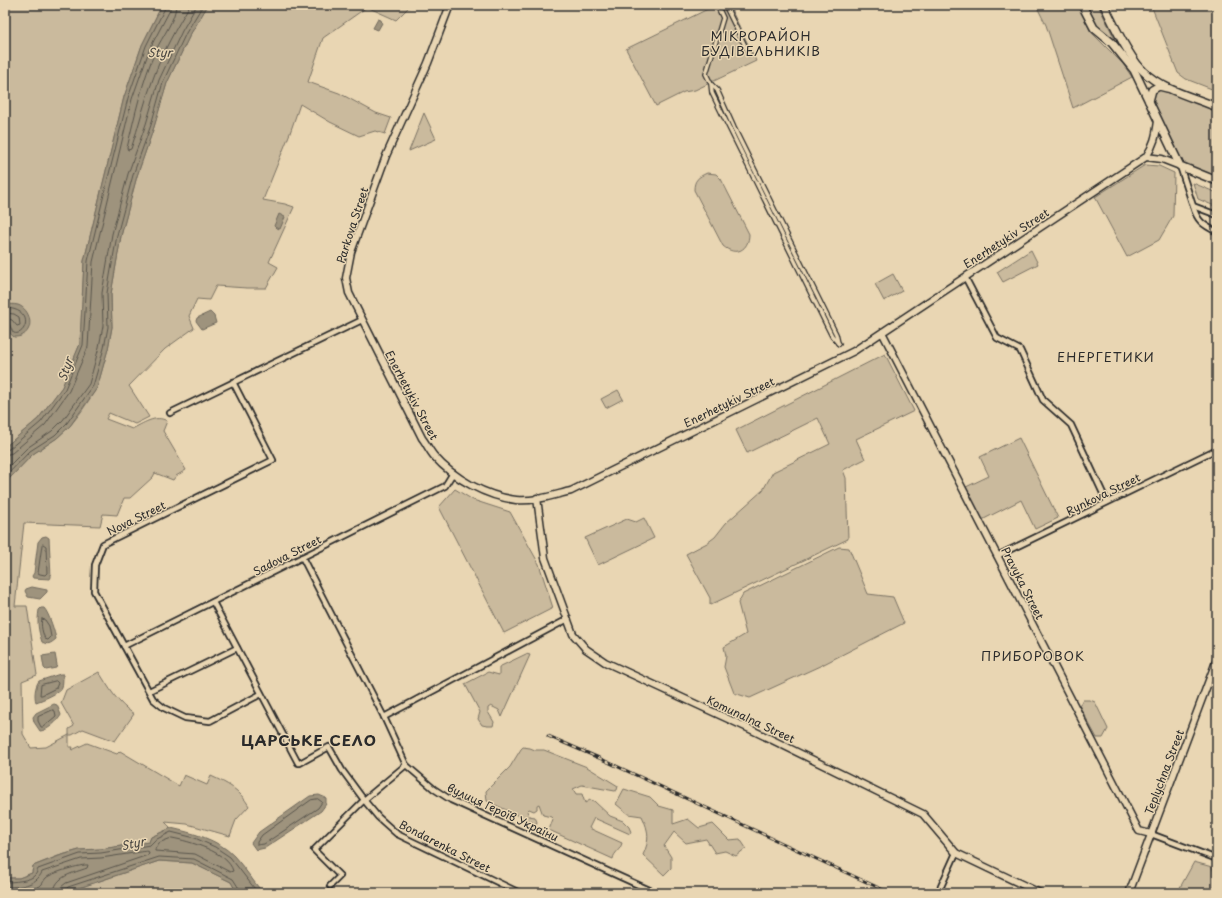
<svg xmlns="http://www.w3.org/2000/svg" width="1222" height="898" viewBox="0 0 1222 898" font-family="'Playpen Sans',sans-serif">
<rect width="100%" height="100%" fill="#e9d6b3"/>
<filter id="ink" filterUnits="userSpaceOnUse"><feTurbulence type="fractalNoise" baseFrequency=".025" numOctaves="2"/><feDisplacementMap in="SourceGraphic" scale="8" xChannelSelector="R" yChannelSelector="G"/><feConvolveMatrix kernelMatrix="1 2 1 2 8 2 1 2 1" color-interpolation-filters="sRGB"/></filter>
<g filter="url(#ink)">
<!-- green -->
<g fill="#caba9d" stroke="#7a7264">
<path d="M5,5H162L142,45L124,97L84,261L80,344L62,387L38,419L5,447Z"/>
<path d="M208,5H410L407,9L396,20L367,7L323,38L308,82L339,93L376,113L391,118L385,134L375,131L359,136L330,122L300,104L290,133L263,200L285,204L294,207L269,262L278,267L266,288H247L216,286L209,300L197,299L189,316L194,328L165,349L129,386L149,417L135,424L109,413L106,419L132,429C142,424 156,414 167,421L163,431L186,470L176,476L173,480L155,473L153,477L130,498H124L117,515L103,514L100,526L24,523L15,606H27L37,675L22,681L23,734L31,748L46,747L69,735V729L74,726L61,703L66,690L99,672C109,688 118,704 134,714L115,741L83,729L72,735H69V747H73L72,750L87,743L117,754L120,751L179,786L184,775L207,785L211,776C228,784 239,789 249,806L236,820L230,836L187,824L165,822L171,828L151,837L149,842L101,849L79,850L58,856L33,866L32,873L19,878H5V483L33,454L57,438L70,426L81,412L97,388L108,349L112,327L111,294L121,236L137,176L154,127L167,83L190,35Z"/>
<path d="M716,5H729L756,61L695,90L684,92L656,106L626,49Z"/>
<path d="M1036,5H1078L1091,32L1123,64L1132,77L1073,108L1046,25Z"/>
<path d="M1085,5H1098L1115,39L1097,27Z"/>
<path d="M1151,5H1217V91L1186,79L1178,73Z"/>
<path d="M1159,86L1217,107V181L1180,166L1150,96Z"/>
<path d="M424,113L436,139L409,151Z"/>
<path d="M1145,165L1159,166L1174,173L1173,216L1159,240L1127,257L1095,197Z"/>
<path d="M707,173L716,174L721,179L749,234C749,250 736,257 723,246L694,190C694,180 698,177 707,173Z"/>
<path d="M1193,183L1217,193V207L1198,199Z"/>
<path d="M1031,250L1038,264L1003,282L997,272Z"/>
<path d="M893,274L902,291L884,301L875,284Z"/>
<path d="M885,354L914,411L856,439L865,459L843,470L846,478L848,539L710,605V598L686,554L707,543L715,537L726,523L763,490L773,472L830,444L818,418L747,453L736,430Z"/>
<path d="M618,390L623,399L606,408L601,399Z"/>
<path d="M1019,438L1058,518L1035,529L1021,500L982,520L966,487L989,476L980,457Z"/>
<path d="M455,489L473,500L510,512L539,564L553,608L504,633L439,507Z"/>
<path d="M644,518L654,538L598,565L585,538L627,519L636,522Z"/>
<path d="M839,547L849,548L868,594L893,597L904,623L822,665L750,698L734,693L724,667L726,656L724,647L746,634L738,603L743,594Z"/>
<path d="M526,654L530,655L502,717L499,710L491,706L488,708V712L494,722L493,726H487L482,725L478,719L480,712L465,684L488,672L499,675V667Z"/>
<path d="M1083,700H1090L1095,702L1108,729L1103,738H1097L1079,705Z"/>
<path d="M523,747L530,748L535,750H544L587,767L618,786L617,790L615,791L582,785L573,789L576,794H582L585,803L590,800L594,801L610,816L623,821L629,827L631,832L630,834L594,818L589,828L622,843C620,851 614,852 613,859L549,830L553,819L551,817L543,815L539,804L537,805V809L534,811L529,809L527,811L529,816L535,817L537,822L536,824L487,801L486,791L510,767L521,749Z"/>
<path d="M624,789L650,797L659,806L673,810V824L688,819L699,828L713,824L729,840L740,839L746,848L736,856L725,851L715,853L706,839L686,843L674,832L664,846L671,857V868L664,875L643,855C650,840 649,831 642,816L628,814L616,804Z"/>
<path d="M159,861L192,863L231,882L237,893H64Z"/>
<path d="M1194,862L1212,867C1215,876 1219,884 1216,893H1177Z"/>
</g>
<!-- water -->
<g fill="#9e937d" stroke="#70695c">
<path d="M162,5H208L190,35L167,83L154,127L137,176L121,236L111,294L112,327L108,349L97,388L70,426L57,438L33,454L5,483V447L38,419L62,387L80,344L84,261L124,97L142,45Z"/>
<path d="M378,19L381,20L382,23L378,30L373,28Z"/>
<path d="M279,214L285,217L280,229L276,228L274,226Z"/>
<path d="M5,305C8,304 14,304 18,305C30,309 35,328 23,335C20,337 16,337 14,337C3,329 5,317 5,305Z"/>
<path d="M210,312L214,316L216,323L202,329L196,321L197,318Z"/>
<path d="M46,536L49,538L51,577L50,579L33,578L32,576L34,573L38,542L42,537Z"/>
<path d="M32,587L47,590V592L40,599L28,597L25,591L26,589Z"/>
<path d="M41,608H44C49,613 55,633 56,639C50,644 48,645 42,642C38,630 37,622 39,610Z"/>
<path d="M55,654L57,665L56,668L46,670L44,668L42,656Z"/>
<path d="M60,674H63C63,678 63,684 62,687C60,693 42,700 36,702C34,696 35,686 39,681Z"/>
<path d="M54,704L57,705L61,715C58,721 47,731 40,731L34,722L33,717L36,713Z"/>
<path d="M319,795L326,798V804L321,811L265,848L256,850L251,843L259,832L310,796Z"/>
<path d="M171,828C192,833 218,839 234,856C244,867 253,881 263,893H237L231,882L192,863L159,861L64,893H5V878H19L32,873L33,866L59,856L79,850L101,849L149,842L151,837Z"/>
</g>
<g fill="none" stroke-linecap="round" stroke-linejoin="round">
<!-- shore -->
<g stroke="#59554c" stroke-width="1">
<path d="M176,5C176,19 162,37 156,50C142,81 135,115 127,148L128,150L131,149C139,126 144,102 153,79C162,53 176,28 190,5"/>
<path d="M5,308C37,309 25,337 14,333C12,332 11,327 9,324L5,323"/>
<path d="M5,313L14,314L19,317L20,325L17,326L12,320L5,318"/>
<path d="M5,450L9,449L41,422L65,389L83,345L88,261L107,182L128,98L146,46L165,8V5"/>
<path d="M5,455L12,453L45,425L69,391L88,347L93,262L112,183L132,99L150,48L170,10V5"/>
<path d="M5,470L27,448L52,431L63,420L89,384L99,347L103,326L102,293L112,234L128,174L146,124L159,80L182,31L197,5"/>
<path d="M5,477L30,451L55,435L67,423L93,386L104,348L108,327L107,293L117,235L133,175L151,125L163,82L186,33L203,5"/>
<path d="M43,544L46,546L47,573L45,575L40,574L38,573L42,545Z"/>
<path d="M42,619L45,620L49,626L51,637L48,640L45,639C43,634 40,625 42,619Z"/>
<path d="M56,681L58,683L56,688L42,695H40L41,685Z"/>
<path d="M53,710L55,711L56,716L43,727H41L38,721V717Z"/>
<path d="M318,799L322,802L318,808L264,844L257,845V842L262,835L311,800Z"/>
<path d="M172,838C189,841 228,852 233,871L230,872L195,854L155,851V849L159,843Z"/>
<path d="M5,882C12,882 31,881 35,875C37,873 37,871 38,869L80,854L101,853L150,845L155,840L171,832L195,838L215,847L230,857L258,893"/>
<path d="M5,887C19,887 36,886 42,872L81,859L101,858L147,851L149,852L148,855L66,883L61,887L60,893"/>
<path d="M11,893C20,892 29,891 38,887C43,885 43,881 46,878C51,873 82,864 88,865L87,868C74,873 54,876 54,893"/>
<path d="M65,893V890L68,887L159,857L194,859L233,879L240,890V893"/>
</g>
<!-- pedestrian casing -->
<g stroke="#2b2b2b" stroke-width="6">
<g id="pedestrian">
<path d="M717,5L723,18L706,74L711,84L712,93L828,328L832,336L839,344"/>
<path d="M725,5L749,54"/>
<path d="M712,85L717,90L734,128L836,334L838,343"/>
</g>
</g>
<!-- minor casing -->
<g stroke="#2b2b2b" stroke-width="8">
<g id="minor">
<path d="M1180,166L1193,206L1217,215"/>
<path d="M1193,206C1197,221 1203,225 1217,232"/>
<path d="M965,277L997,338L1020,350L1043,400L1071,425L1107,502"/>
<path d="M233,382L273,460L103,544L95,565L94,591L153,699L164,708L185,718L210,721L261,694"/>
<path d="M170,413L362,320"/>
<path d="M997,556L1217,449"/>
<path d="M302,557L384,717L406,765L434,789L451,800L656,893"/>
<path d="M213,602L298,763H300L329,747L342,770L364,800L378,817L397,834L520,893"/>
<path d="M124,646L445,486L453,473"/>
<path d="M149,691L237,648"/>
<path d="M384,717L568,619"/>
<path d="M1151,834L1217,859"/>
<path d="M330,886L340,876L314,850L364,800L406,765"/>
<path d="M938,893L956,853"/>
</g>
</g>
<!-- tertiary casing -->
<g stroke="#2b2b2b" stroke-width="9">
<g id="tertiary">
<path d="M450,5L428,63L386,156L351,252L346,278L349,293L422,438C426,443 429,450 434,456C454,479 486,496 516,500C534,502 554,495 571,491L854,351L1146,157C1154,145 1156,136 1158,121"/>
<path d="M1146,157L1162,159L1180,166"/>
<path d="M883,334L1139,831L1151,834"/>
<path d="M537,498L545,558L573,634L586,649L605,662L752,730L923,814L956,853L1040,893"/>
<path d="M1129,893L1217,659"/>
</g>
</g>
<!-- secondary casing -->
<g stroke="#2b2b2b" stroke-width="10">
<g id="secondary">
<path d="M1082,5L1094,28L1112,43L1134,70L1180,166L1217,181"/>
<path d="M1104,5C1113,23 1129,58 1143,71C1162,90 1193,97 1217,107"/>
<path d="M1149,101L1152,90L1159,86L1167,88"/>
</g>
</g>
<!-- pedestrian -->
<use href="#pedestrian" stroke="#e9d6b3" stroke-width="3.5"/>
<!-- minor -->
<use href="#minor" stroke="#e9d6b3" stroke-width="4.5"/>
<!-- tertiary -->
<use href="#tertiary" stroke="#e9d6b3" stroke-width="6"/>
<!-- secondary -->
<use href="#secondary" stroke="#e9d6b3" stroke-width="7"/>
<!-- rail casing -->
<g stroke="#2b2b2b" stroke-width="3">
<path id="rail" d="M548,736L599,758L890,893"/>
</g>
<!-- rail -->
<use href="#rail" stroke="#e9d6b3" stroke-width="1.5" stroke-dasharray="4.5" stroke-linecap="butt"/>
</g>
</g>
<g text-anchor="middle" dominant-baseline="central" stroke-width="3" stroke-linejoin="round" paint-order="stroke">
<!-- street labels -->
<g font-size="11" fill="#2b2b2b" stroke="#e9d6b3">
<text transform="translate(352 225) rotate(-72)">Parkova Street</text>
<text transform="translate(1006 238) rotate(-33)">Enerhetykiv Street</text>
<text transform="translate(412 395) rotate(62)">Enerhetykiv Street</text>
<text transform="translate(729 402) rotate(-26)">Enerhetykiv Street</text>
<text transform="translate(1103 494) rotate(-26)">Rynkova Street</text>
<text transform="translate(136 518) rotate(-26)">Nova Street</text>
<text transform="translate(287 555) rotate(-27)">Sadova Street</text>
<text transform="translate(1023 583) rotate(63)">Pravyka Street</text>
<text transform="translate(751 719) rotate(25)">Komunalna Street</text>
<text transform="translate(1164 772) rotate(-69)">Teplychna Street</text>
<text transform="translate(503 812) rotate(25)">вулиця Героїв України</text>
<text transform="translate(445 846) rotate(27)">Bondarenka Street</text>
</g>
<!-- water labels -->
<g font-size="12" font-style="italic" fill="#484540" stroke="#e9d6b3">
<text x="160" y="52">Styr</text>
<text transform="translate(65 369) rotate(-73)">Styr</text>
<text transform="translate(133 843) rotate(-12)">Styr</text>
</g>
<!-- quarter labels -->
<g font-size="13" letter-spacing="1" fill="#2b2b2b" stroke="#e9d6b3">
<text x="761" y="35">МІКРОРАЙОН<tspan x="761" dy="15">БУДІВЕЛЬНИКІВ</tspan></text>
<text x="1106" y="356">ЕНЕРГЕТИКИ</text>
<text x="1033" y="655">ПРИБОРОВОК</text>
</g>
<!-- district labels -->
<g font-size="15" font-weight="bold" letter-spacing="1" fill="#2b2b2b" stroke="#e9d6b3">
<text x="309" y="739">ЦАРСЬКЕ СЕЛО</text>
</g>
</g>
<!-- margin -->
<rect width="1222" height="898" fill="none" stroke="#e9d6b3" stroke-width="20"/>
<rect x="10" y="10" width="1202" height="878" fill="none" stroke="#2b2b2b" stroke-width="1.5" filter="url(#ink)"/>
</svg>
